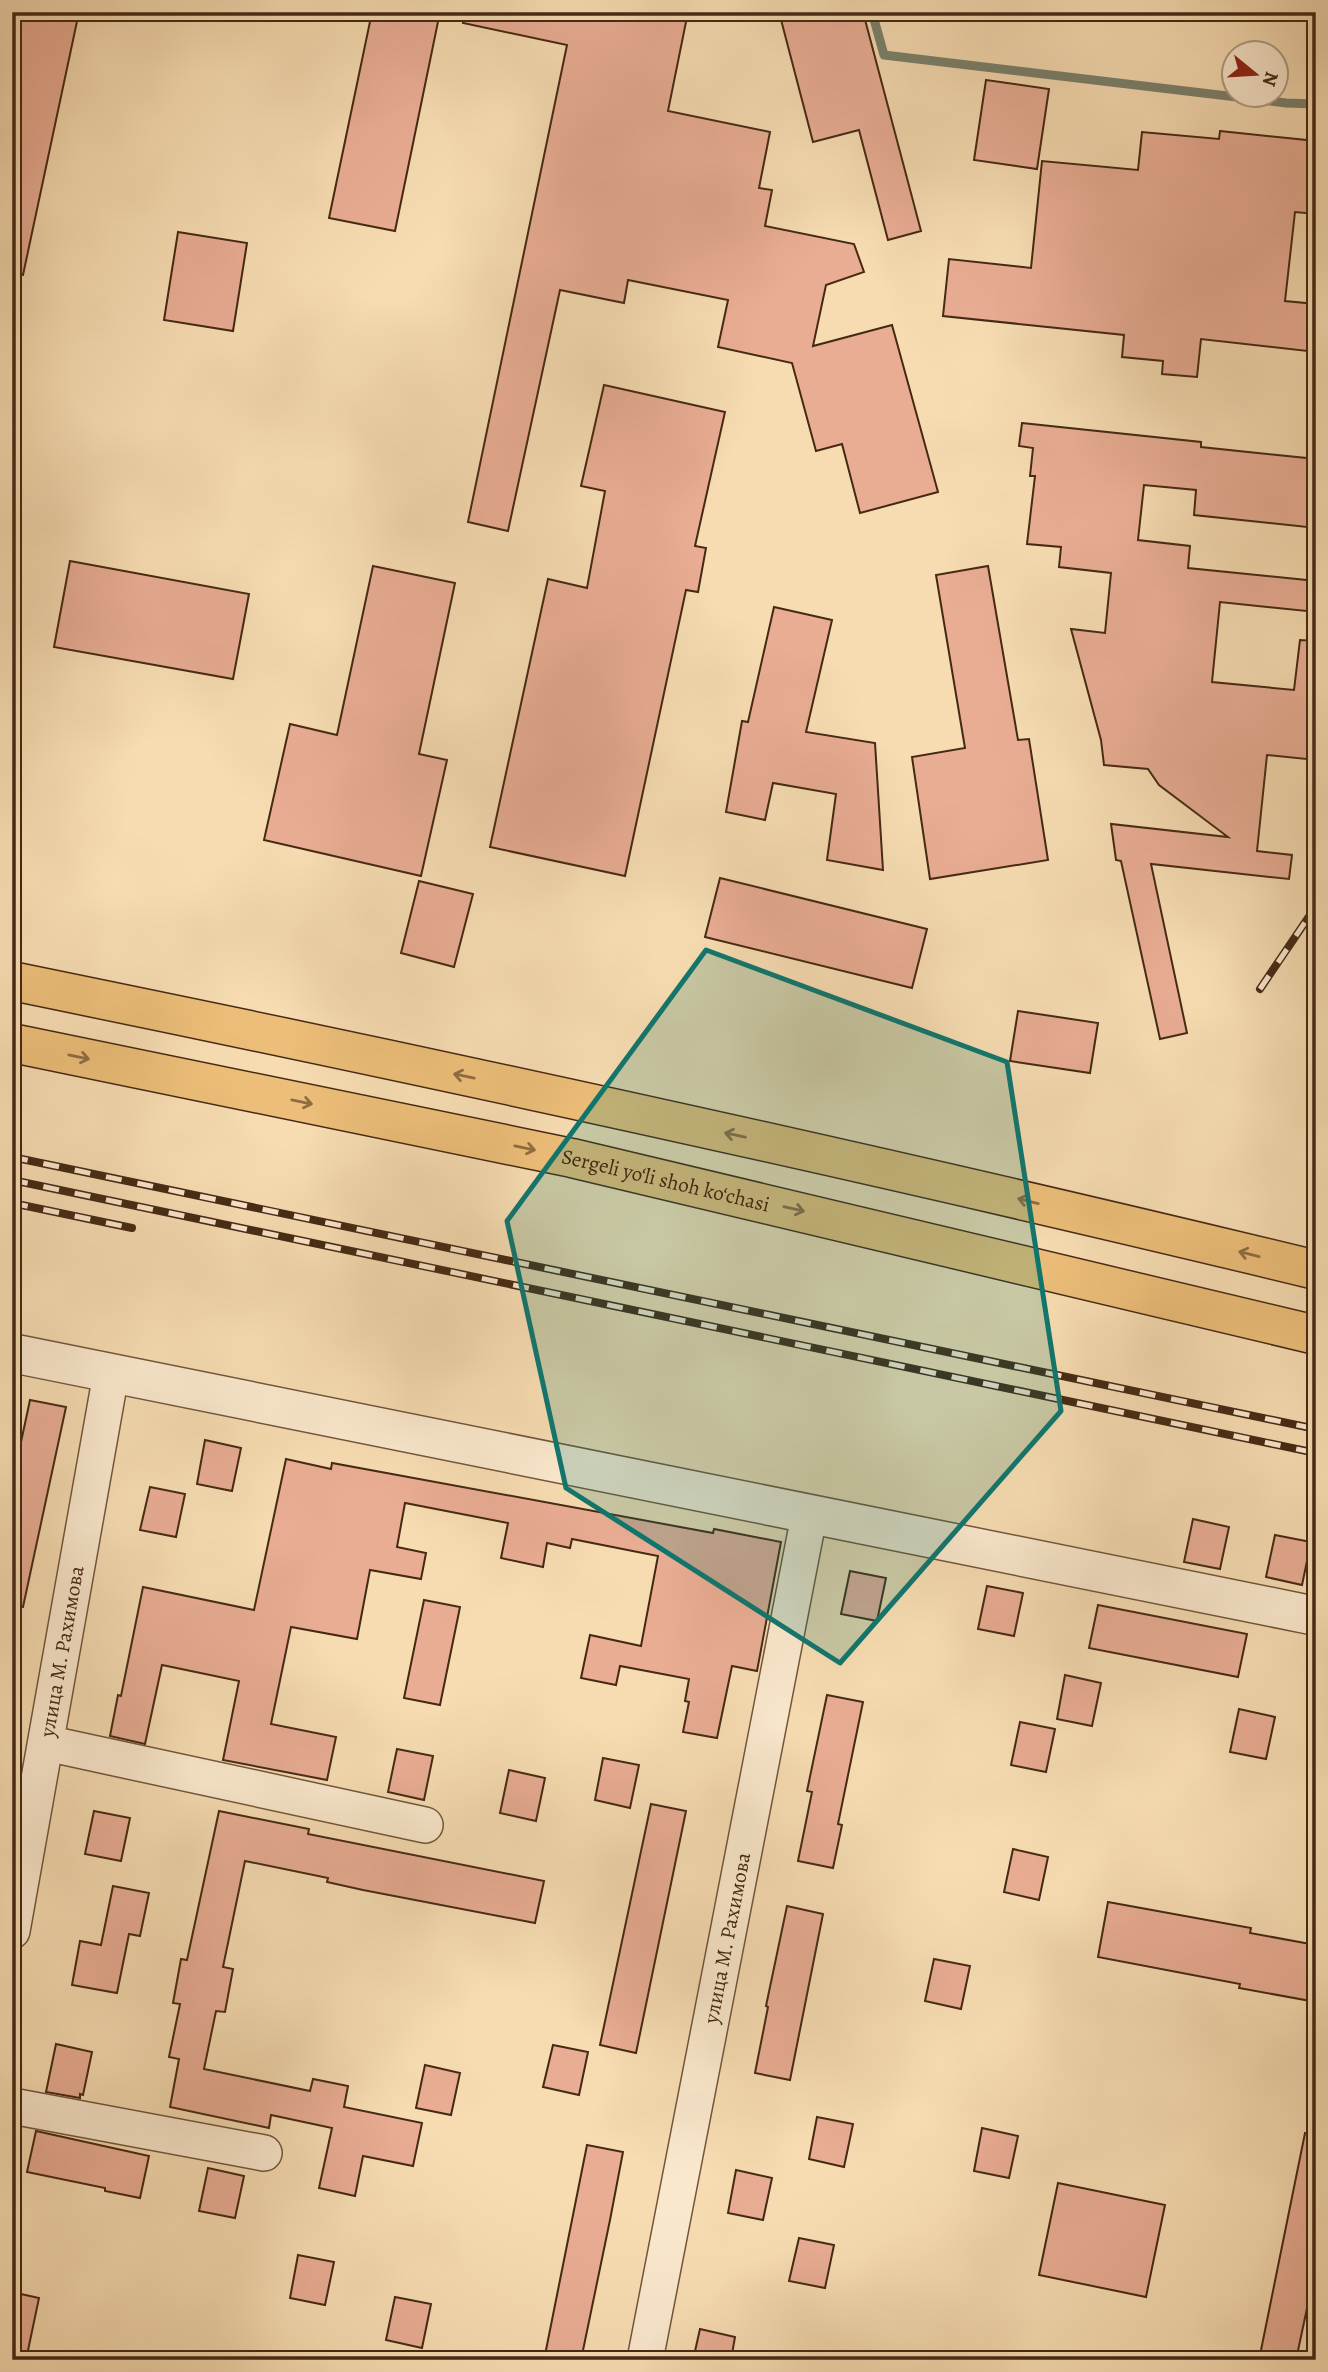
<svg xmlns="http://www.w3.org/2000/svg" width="1328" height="2372" viewBox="0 0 1328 2372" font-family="Alegreya,serif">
<rect width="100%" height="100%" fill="#f7dcb2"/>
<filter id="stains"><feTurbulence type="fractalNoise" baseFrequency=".00286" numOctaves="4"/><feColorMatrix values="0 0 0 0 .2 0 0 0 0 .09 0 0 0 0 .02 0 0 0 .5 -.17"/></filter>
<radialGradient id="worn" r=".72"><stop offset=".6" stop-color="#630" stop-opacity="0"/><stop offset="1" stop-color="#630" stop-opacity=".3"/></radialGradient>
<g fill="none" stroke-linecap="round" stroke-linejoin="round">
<!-- stream -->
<path stroke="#7a816c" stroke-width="9" d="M872,12L884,55L1286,103L1316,104"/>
</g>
<!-- building -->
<g fill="#e9ad94" stroke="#452913" stroke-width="2">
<path d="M12,12H79L23,275L12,274Z"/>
<path d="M372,12H440L395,231L329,218Z"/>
<path d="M464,12H688L668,111L770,132L759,188L772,190L765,226L854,244L864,272L826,285L813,346L892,325L938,492L860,513L842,444L816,451L792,363L718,347L728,300L628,280L624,303L560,290L508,531L468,522L567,45L463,23Z"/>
<path d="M779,12H863L921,231L888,240L859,130L813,142Z"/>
<path d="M986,80L1049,89L1037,169L974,160Z"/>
<path d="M1220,131L1316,141V214L1295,212L1285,301L1316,304V352L1201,339L1197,377L1162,374L1163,361L1122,357L1124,335L943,316L949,259L1031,268L1042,161L1138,170L1142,132L1219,139Z"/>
<path d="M178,232L247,243L233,331L164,320Z"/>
<path d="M604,385L725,412L695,546L706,548L698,592L686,590L625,876L490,847L548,579L587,588L605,491L581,486Z"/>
<path d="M1022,423L1201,442V447L1316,459V528L1194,515L1196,490L1144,485L1138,540L1190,546L1188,568L1316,581V612L1220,602L1212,682L1294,690L1300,640L1316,641V760L1267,755L1257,851L1292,855L1289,879L1151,864L1187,1033L1160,1039L1121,861L1116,860L1111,824L1228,837L1159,785L1148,769L1104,765L1101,740L1071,629L1105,633L1111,573L1059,567L1061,547L1027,544L1035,476H1030L1033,448L1019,446Z"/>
<path d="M70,561L249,594L233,679L54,647Z"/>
<path d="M373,566L455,583L419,754L447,760L421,876L264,840L290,724L337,735Z"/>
<path d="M988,566L1018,740L1029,739L1048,860L930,879L912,757L965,748L936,575Z"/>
<path d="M774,607L832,620L806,732L875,743L883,870L827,860L836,794L773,783L765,820L726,812L742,721L748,722Z"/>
<path d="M720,878L927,929L912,988L705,937Z"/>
<path d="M419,881L473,894L454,967L401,953Z"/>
<path d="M1018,1011L1098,1023L1090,1073L1010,1061Z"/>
<path d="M30,1400L66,1407L23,1607L12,1606V1484Z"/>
<path d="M205,1440L241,1448L232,1491L197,1484Z"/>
<path d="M286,1459L331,1469L332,1463L713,1533L714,1529L781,1542L757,1671L732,1666L717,1738L683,1732L689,1702L685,1701L689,1679L620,1666L616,1685L581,1678L590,1635L641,1646L658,1556L572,1539L570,1548L547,1543L543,1567L501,1558L508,1523L405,1503L397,1547L426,1553L421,1579L370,1570L357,1639L291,1627L271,1724L336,1737L327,1780L223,1760L239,1681L162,1665L145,1744L110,1736L118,1695L121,1696L143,1587L254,1610Z"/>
<path d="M150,1487L185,1494L176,1537L140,1530Z"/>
<path d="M1193,1519L1229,1527L1220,1569L1184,1562Z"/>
<path d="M1275,1535L1311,1542L1302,1585L1266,1577Z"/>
<path d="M850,1571L886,1578L877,1621L841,1614Z"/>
<path d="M987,1586L1023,1593L1014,1636L978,1629Z"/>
<path d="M424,1600L460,1607L440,1705L404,1698Z"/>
<path d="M1098,1605L1247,1634L1238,1677L1089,1648Z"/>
<path d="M1065,1675L1101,1683L1092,1726L1057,1719Z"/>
<path d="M827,1695L863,1702L838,1824L842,1825L833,1868L798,1861L812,1792L807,1791Z"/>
<path d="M1239,1709L1275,1717L1266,1759L1230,1752Z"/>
<path d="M1020,1722L1055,1729L1046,1772L1011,1765Z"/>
<path d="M397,1749L433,1756L424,1800L388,1792Z"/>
<path d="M603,1758L639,1765L630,1808L595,1800Z"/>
<path d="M509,1770L545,1778L536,1821L500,1813Z"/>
<path d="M651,1804L686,1811L636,2053L600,2045Z"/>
<path d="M94,1811L130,1818L121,1861L85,1854Z"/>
<path d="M219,1811L309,1829L308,1834L544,1881L535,1923L363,1890L327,1882L328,1878L245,1861L223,1967L233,1969L225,2012L216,2011L204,2069L310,2091L313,2079L348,2086L344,2107L422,2123L413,2166L363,2156L355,2196L319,2188L332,2128L271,2115L269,2128L170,2107L179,2059L169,2057L180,2004L173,2003L181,1959L187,1960Z"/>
<path d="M1013,1849L1048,1857L1039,1900L1004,1892Z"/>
<path d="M113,1886L149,1893L140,1936L129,1934L117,1993L72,1985L80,1941L101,1945Z"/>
<path d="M1108,1902L1251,1928L1250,1933L1316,1945V2002L1239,1988L1240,1984L1098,1957Z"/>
<path d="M787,1906L823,1914L790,2080L755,2073L768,2007L766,2006Z"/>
<path d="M934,1959L970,1966L961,2009L925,2001Z"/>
<path d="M56,2044L92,2052L83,2095L80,2094V2098L46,2092Z"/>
<path d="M553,2045L588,2052L579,2095L543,2087Z"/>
<path d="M425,2065L460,2073L451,2115L416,2108Z"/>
<path d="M817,2117L853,2124L844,2167L809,2159Z"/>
<path d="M982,2128L1018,2136L1009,2178L974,2171Z"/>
<path d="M36,2131L149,2156L140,2198L105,2191V2188L27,2172Z"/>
<path d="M1305,2133L1316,2134V2266L1296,2360H1259Z"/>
<path d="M587,2145L623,2152L610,2220L581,2360H544Z"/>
<path d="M208,2168L244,2176L235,2218L199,2211Z"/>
<path d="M736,2170L772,2178L763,2220L728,2213Z"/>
<path d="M1058,2183L1165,2205L1146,2297L1039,2275Z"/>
<path d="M799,2238L834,2245L825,2288L789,2281Z"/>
<path d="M298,2255L334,2262L325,2305L290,2298Z"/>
<path d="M12,2292L39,2298L26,2360H12Z"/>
<path d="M395,2297L431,2304L422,2348L386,2340Z"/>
<path d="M700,2329L735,2337L731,2360H693Z"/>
</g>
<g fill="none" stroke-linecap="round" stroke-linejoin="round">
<!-- minor casing -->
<g stroke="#72563b" stroke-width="38">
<g id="minor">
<path d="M46,1743L425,1825"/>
<path id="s1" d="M12,1931L111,1374"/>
<path d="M12,2106L264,2153"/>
<path id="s2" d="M645,2360L809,1516"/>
</g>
</g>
<!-- tertiary casing -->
<g stroke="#72563b" stroke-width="41">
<path id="tertiary" d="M12,1353L1316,1616"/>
</g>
<!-- primary casing -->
<g stroke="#452913" stroke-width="41">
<g id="primary">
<path d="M12,981C448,1070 883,1165 1316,1270"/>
<path id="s3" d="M12,1043L572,1158L1316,1335"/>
</g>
</g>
<!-- minor -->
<use href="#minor" stroke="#fae8cd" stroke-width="35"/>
<!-- tertiary -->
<use href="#tertiary" stroke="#fae8cd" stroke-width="38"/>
<!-- primary -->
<use href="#primary" stroke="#ecbe79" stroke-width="38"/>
<!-- rail casing -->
<g stroke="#452913" stroke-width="8">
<g id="rail">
<path d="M1260,989L1310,915L1316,902"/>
<path d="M12,1157L1316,1429"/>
<path d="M12,1180L1316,1453"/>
<path d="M12,1203L132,1228"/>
</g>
</g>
<!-- rail -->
<use href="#rail" stroke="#fae8cd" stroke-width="5" stroke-dasharray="16" stroke-linecap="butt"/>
</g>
<!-- one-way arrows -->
<defs><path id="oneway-shaft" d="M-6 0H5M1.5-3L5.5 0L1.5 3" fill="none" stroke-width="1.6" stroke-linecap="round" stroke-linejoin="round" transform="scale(1.75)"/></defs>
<g stroke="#906c41">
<use href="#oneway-shaft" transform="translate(79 1057) rotate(12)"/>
<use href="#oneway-shaft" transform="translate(464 1076) rotate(-168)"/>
<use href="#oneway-shaft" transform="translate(302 1102) rotate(12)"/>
<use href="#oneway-shaft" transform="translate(735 1135) rotate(-168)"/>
<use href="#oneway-shaft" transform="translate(525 1148) rotate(12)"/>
<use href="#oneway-shaft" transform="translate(1028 1201) rotate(-166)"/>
<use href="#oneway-shaft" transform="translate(794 1209) rotate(13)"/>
<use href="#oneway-shaft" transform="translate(1249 1254) rotate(-166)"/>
</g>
<!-- marked area -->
<path fill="#0f766e" fill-opacity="0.2" stroke="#0f766e" stroke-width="5" stroke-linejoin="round" d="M706,950L1007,1062L1061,1411L840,1663L566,1488L507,1221Z"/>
<g text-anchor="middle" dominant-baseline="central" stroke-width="5" stroke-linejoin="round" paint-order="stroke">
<!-- street labels -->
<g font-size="21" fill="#452913" stroke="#fae8cd">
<text stroke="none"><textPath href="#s3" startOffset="668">Sergeli yo‘li shoh ko‘chasi</textPath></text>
<text stroke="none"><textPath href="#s1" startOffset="284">улица М. Рахимова</textPath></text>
<text stroke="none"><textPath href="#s2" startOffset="430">улица М. Рахимова</textPath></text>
</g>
</g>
<!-- margin -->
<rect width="1328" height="2372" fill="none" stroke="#f7dcb2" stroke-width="42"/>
<rect x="14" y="14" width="1300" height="2344" fill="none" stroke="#452913" stroke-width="3.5"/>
<rect x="21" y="21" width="1286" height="2330" fill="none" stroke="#452913" stroke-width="2"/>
<!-- north arrow -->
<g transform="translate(1255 74) rotate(108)"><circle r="33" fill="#fae8cd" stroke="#b29c83" stroke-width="2"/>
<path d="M0-5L12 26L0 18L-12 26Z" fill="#8f2418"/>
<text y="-10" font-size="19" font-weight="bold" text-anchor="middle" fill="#452913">N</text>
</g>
<rect width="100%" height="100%" filter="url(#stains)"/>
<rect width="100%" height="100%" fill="url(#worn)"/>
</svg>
